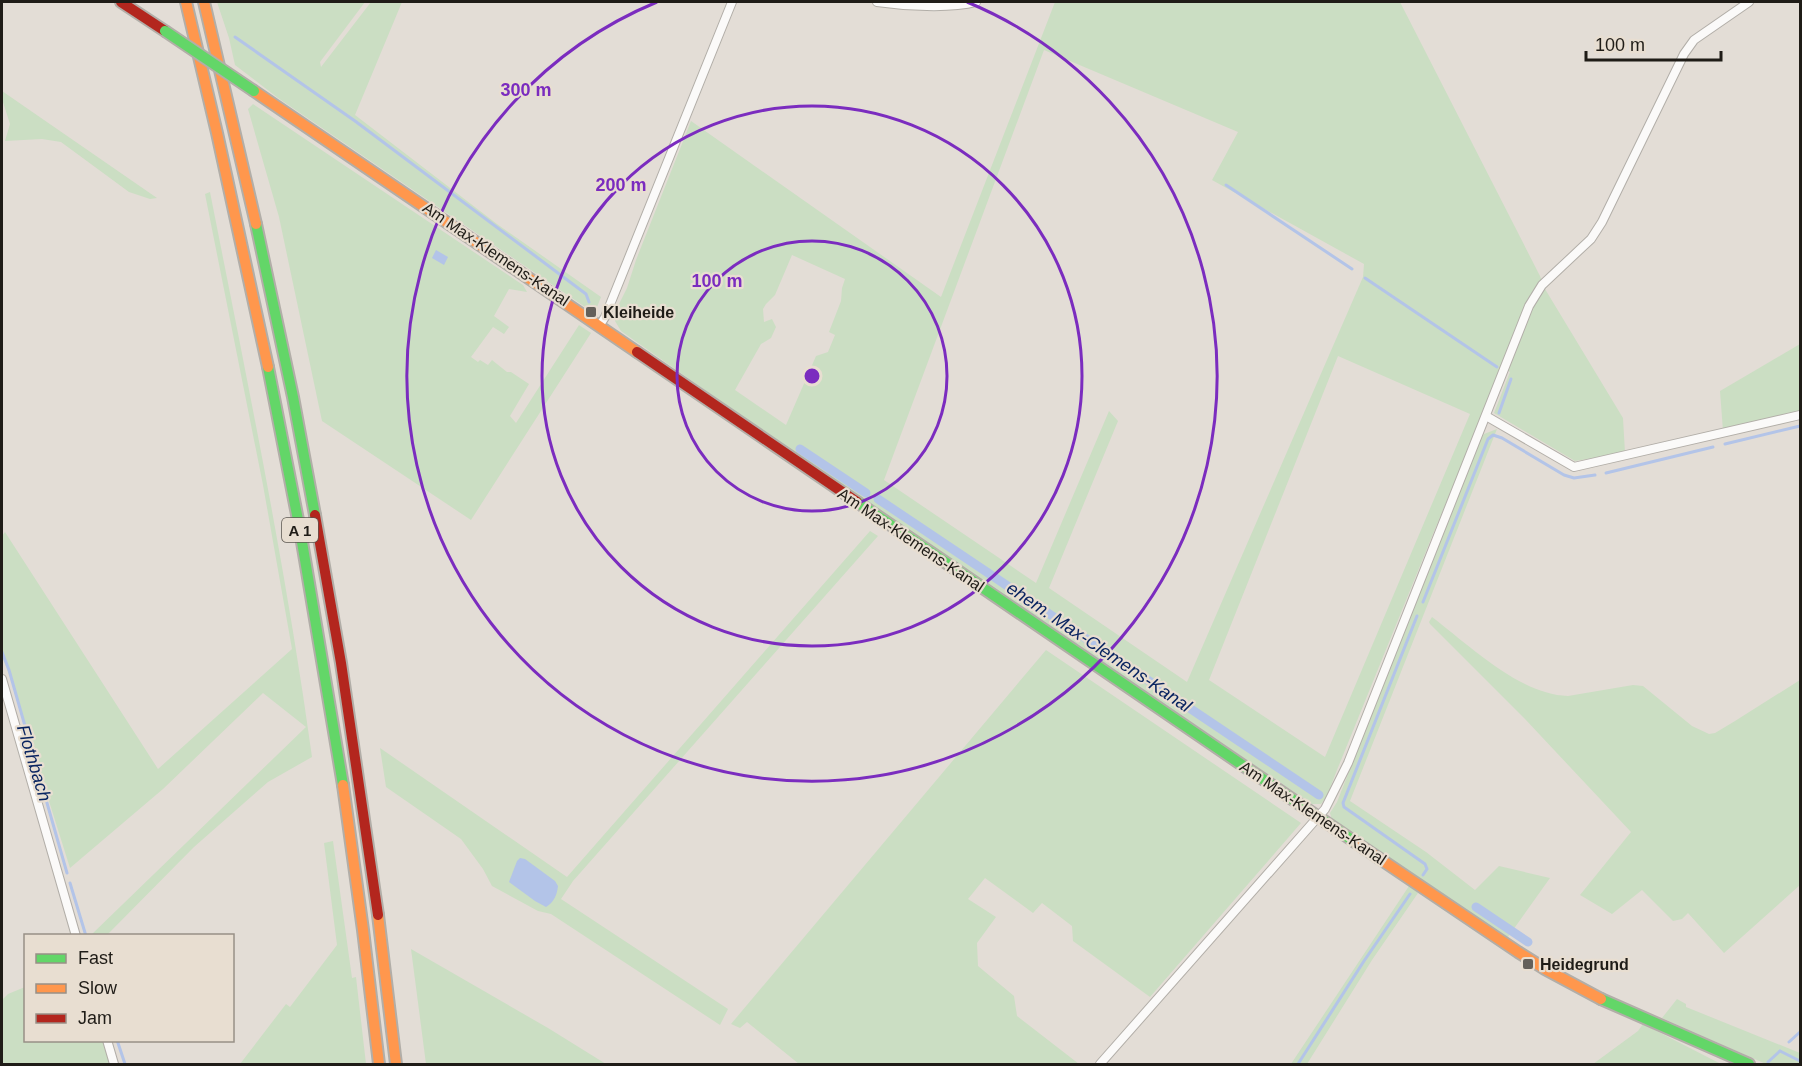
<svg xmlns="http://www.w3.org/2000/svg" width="1802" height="1066" viewBox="0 0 1802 1066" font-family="Helvetica,sans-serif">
<rect width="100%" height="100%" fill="#e3ddd6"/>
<!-- green -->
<g fill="#cbdec3" fill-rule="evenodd">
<path d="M217,2H365L320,62L321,67L371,2H402L355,115L497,224L601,297L597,307L588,309L278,98L235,65L229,38Z"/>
<path d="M1055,2H1400L1540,276L1545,289L1623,418L1625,453L1575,461L1494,413L1510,372L1500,365V374L1433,534L1337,770L1327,796L1321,804H1312L826,475L621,331L615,321L616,310L627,288L636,260L691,121L941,297ZM1044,50L1238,132L1212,180L1364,264L1363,277L1187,682L1049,588L1118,421L1109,411L1036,583L884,480ZM792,255L845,279L842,288L841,301L829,332L835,335L828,352L816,356L786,425L735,390L761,344L771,338L776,327L772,319L764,322L763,309L766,304L775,295ZM1338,356L1470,414L1325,757L1209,680Z"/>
<path d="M2,91L157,198L150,199L129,192L61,142L42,139L5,141L10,124L2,99Z"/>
<path d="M253,104L523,285L527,292L509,289L494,316L509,327L504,334L493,327L471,357L478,362L480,360L488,365L492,360L507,372H511L529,384L510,416L516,423L579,325L591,333L471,520L322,421L279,217L248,109Z"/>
<path d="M210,192C247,380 286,567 312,757L268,782L194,847L107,935H91L306,727L263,693L163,789L70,868L10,677L2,656V536L5,532L158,769L292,649L263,485L205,194Z"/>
<path d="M1800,344V412L1723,431L1720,391Z"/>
<path d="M1497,429L1350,801L1426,852L1475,890L1499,866L1550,878L1508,937L1437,892L1332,820L1330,813L1337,802L1480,441L1484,434Z"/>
<path d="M870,531L878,536L573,881L561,899L728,1009L720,1025L551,914L538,911L492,886L483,869L461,839L386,787L380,748L567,877Z"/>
<path d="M1432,617C1469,645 1520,695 1568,696L1633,685L1643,686L1692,726L1709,734L1715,733L1735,721L1800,680V885L1724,953L1688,913L1682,919L1673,921L1642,890L1612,914L1580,895L1631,832L1525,719L1430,624L1429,622Z"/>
<path d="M1046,650L1301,823L1150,997L1073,941L1072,926L1042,903L1033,913L985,878L968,899L996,917L977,943L978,966L1014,996L1017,1016L1079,1064H799L747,1022L740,1028L731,1024Z"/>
<path d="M333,841L352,978L356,977L366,1064H240L286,1004L290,1007L337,945L324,843Z"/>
<path d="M1409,886L1418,893L1372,960L1307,1064H1291Z"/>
<path d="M411,949L548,1028L606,1064H426Z"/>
<path d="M25,987L26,1040L103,1041L110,1064H2V1000L8,994Z"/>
<path d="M1677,999L1686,1004V1007L1800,1053V1064H1766L1662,1018Z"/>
<path d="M1643,1024L1721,1064H1593L1638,1031Z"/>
</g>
<!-- water -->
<g fill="#b3c4e8">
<path d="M436,250L448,257L444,265L432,258Z"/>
<path d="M520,858L525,859L555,881L558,886C557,895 554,902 546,907L535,901L509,882L517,861Z"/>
</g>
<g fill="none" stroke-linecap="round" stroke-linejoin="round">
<!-- stream -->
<g stroke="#b3c4e8" stroke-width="3">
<path d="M235,37L355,121L586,294L589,302"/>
<path d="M1226,185L1352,269"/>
<path d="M1365,278L1497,367"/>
<path d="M1499,413L1511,379"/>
<path d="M1725,444L1800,426"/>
<path d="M1606,473L1713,447"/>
<path d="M1423,602L1488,439L1493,435L1502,438L1564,475L1574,478L1595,475"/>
<path d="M1417,616L1343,803L1344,807L1425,864L1427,869L1423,875"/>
<path d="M2,652L9,670L67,873"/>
<path d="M70,883L86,936"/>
<path d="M117,1040L125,1064"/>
<path d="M1789,1042L1800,1032"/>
<path d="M1780,1051L1800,1061"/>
<path d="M1768,1062L1780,1051"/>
<path d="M1298,1064L1364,961L1410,894"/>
</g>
<!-- canal -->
<g stroke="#b3c4e8" stroke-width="9">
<path d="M800,449L866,493"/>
<path d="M878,499L1319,795"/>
<path d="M1476,907L1528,942"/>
</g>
<!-- street casing -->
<g stroke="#b2aea8" stroke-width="10">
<g id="street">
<path d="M877,2C905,6 949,9 976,2"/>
<path d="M600,325L605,317L732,2"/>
<path d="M1486,416L1574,467L1800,415"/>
<path d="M2,679L76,936"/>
<path d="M107,1040L114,1064"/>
<path d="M1100,1064L1325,809L1348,763L1529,306L1542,285L1591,239L1602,222L1684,54L1694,40L1749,2"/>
</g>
</g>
<!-- fast casing -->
<g stroke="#b2aea8" stroke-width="14">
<g id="fast">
<path d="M256,224L293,397L315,515"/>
<path d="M268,367L300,530L343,785"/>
<path d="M857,502L1355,842"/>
<path d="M1601,999L1749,1064"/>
</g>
</g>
<!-- slow casing -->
<g stroke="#b2aea8" stroke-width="14">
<g id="slow">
<path d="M186,2L217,133L268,367"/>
<path d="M204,2L256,224"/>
<path d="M254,91L637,352"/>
<path d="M343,785L363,930L379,1064"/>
<path d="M1355,842L1518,952L1545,969L1601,999"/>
<path d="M378,915L396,1064"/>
</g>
</g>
<!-- jam casing -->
<g stroke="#b2aea8" stroke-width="14">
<g id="jam">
<path d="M121,2L165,31"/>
<path d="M637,352L857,502"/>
<path d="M315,515L341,663L378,915"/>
</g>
</g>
<!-- street -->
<use href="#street" stroke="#fbfaf9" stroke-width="8"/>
<!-- fast -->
<use href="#fast" stroke="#63d668" stroke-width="10"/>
<!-- slow -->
<use href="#slow" stroke="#ff974d" stroke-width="10"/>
<!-- jam -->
<use href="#jam" stroke="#b3261e" stroke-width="10"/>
<!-- fast-bridge casing -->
<g stroke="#b2aea8" stroke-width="14" stroke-linecap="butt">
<path id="fast-bridge" d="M165,31L254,91"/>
</g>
<!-- fast-bridge -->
<use href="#fast-bridge" stroke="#63d668" stroke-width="10"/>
</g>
<!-- distance rings -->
<g fill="none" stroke="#7b2cbf" stroke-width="3">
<circle cx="812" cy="376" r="135"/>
<circle cx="812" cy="376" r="270"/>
<path d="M967 2A405 405 0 1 1 657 2"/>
</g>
<!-- markers -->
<g fill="#64605a" stroke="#e8ded1" stroke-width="2">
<rect x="585" y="306" width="12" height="12" rx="3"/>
<rect x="1522" y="958" width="12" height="12" rx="3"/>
</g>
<g text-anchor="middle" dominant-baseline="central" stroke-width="4.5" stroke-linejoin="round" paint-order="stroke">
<!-- shield labels -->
<rect fill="#e8ded1" stroke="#5b564f" stroke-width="1.5" x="282" y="518" width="36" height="24" rx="4.5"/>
<g font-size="15" font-weight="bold" fill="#1f1c17">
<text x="300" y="530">A 1</text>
</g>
<!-- street labels -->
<g font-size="16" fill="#1f1c17" stroke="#e8ded1">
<text transform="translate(496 254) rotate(34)">Am Max-Klemens-Kanal</text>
<text transform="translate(911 540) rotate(34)">Am Max-Klemens-Kanal</text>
<text transform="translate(1313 813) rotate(34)">Am Max-Klemens-Kanal</text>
</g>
<!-- poi labels -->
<g font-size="16" font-weight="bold" fill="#1f1c17" stroke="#e8ded1" text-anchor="start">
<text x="603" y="312">Kleiheide</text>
<text x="1540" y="964">Heidegrund</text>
</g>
<!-- water labels -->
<g font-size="18" font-style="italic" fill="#092460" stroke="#e8ded1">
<text transform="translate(1099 647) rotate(34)">ehem. Max-Clemens-Kanal</text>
<text transform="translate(34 763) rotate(73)">Flothbach</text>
</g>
</g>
<circle cx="812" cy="376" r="9" fill="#7b2cbf" stroke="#e8ded1" stroke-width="3"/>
<g font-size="18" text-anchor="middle" font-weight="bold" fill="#7b2cbf" stroke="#e8ded1" stroke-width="4.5" stroke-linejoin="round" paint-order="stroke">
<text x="526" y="96">300 m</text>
<text x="621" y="191">200 m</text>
<text x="717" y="287">100 m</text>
</g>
<!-- border -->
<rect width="1802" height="1066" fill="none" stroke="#1f1c17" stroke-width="6"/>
<!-- legend -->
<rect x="24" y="934" width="210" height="108" fill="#e8ded1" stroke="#989087" stroke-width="1.5"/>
<rect x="36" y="954" width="30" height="9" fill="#63d668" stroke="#989087" stroke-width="1.5"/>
<text x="78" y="964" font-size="18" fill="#1f1c17">Fast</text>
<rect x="36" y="984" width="30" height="9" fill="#ff974d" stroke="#989087" stroke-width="1.5"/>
<text x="78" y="994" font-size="18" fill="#1f1c17">Slow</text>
<rect x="36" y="1014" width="30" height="9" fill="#b3261e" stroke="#989087" stroke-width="1.5"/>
<text x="78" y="1024" font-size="18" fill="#1f1c17">Jam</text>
<!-- scale -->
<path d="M1586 51v9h135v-9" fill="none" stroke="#1f1c17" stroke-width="3"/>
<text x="1595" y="51" font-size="18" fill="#1f1c17" stroke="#e8ded1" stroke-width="4.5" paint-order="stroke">100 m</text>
</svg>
